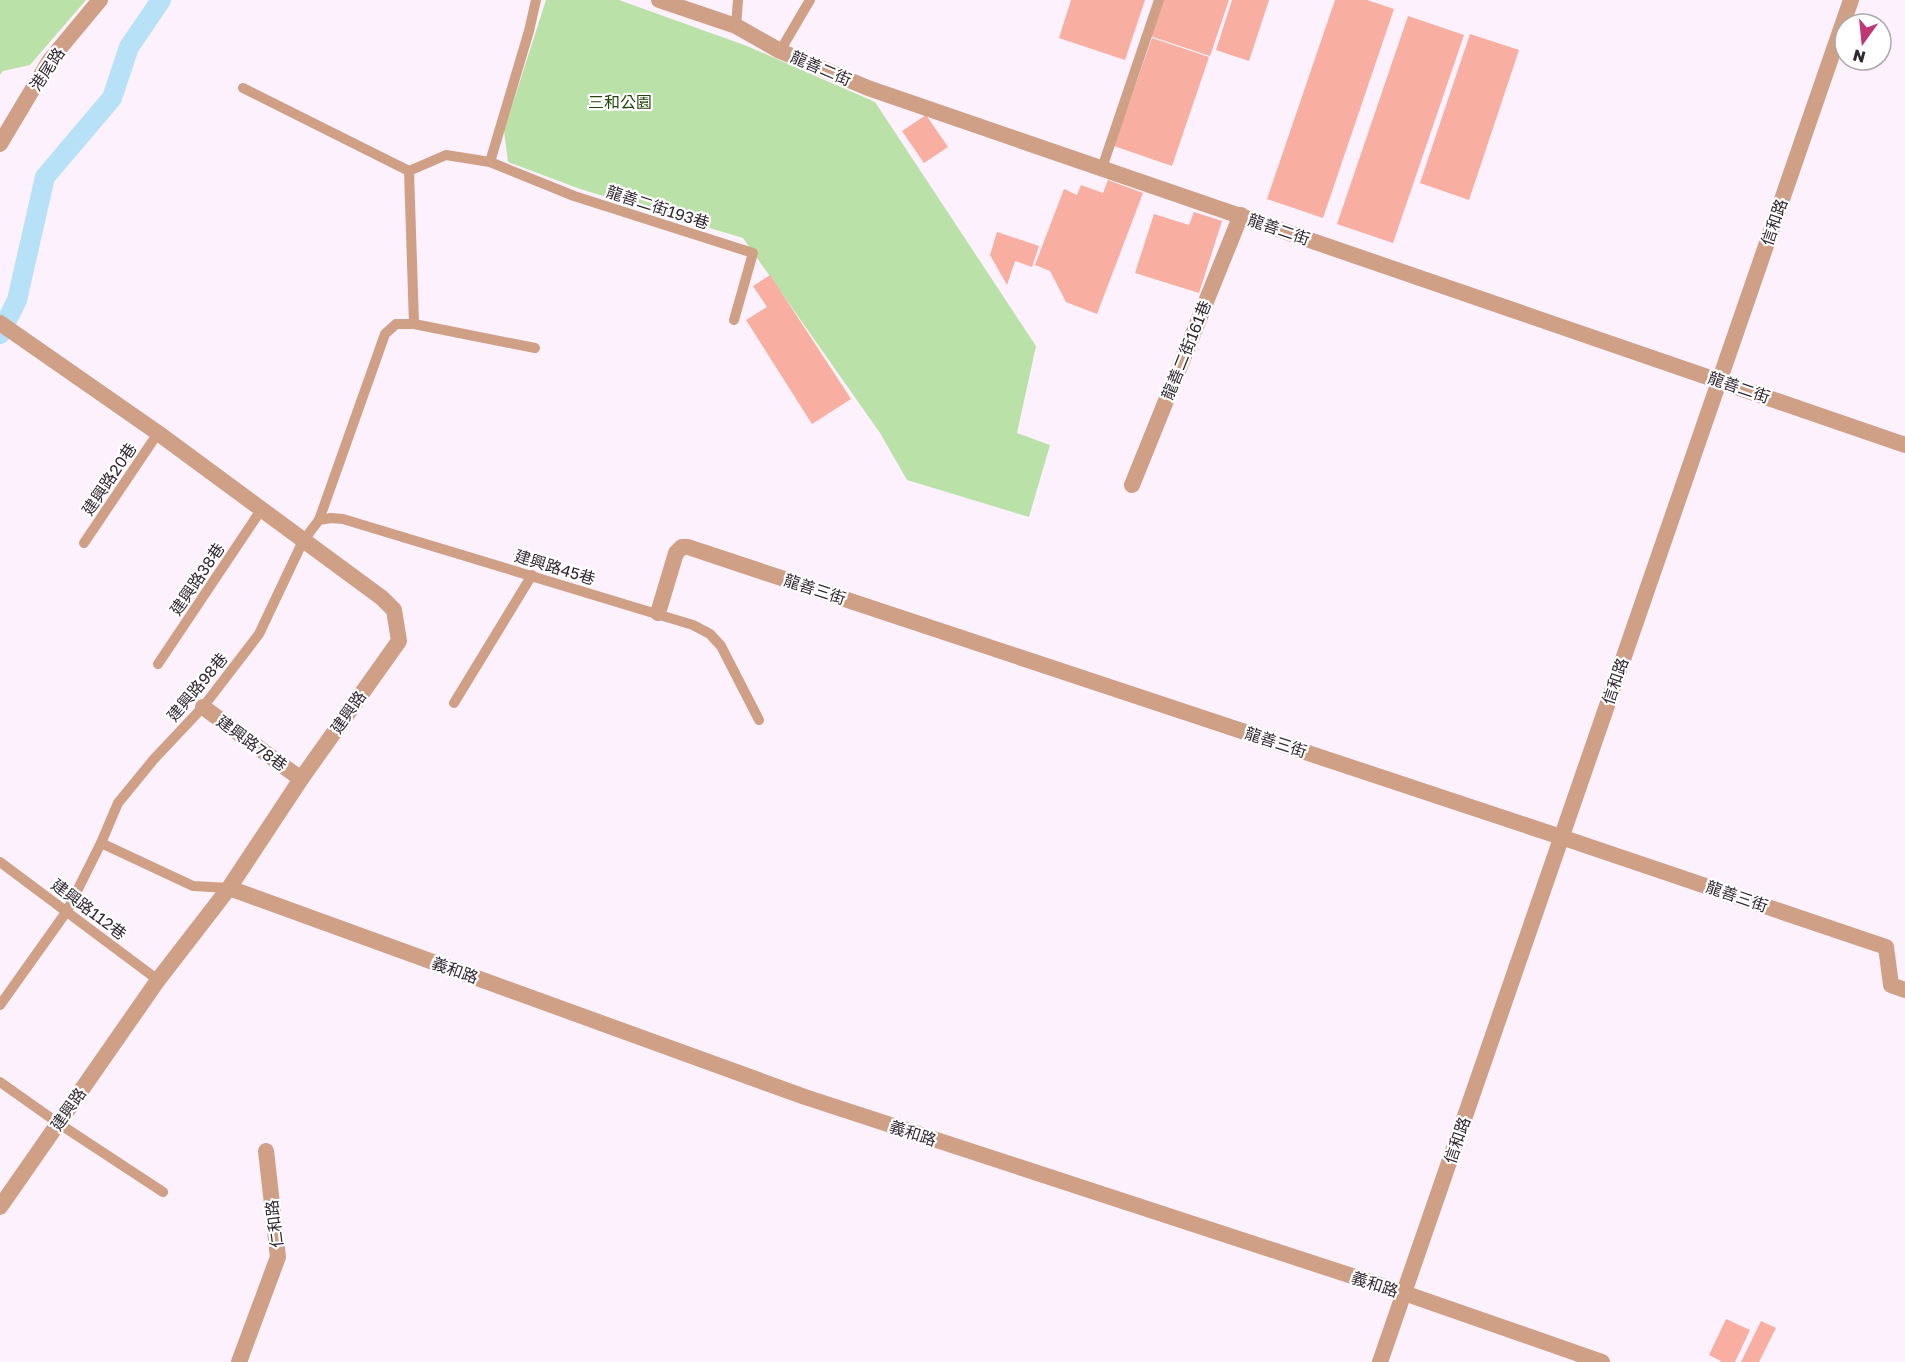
<svg xmlns="http://www.w3.org/2000/svg" width="1905" height="1362" viewBox="0 0 1905 1362" font-family="'Golos Text','Noto Sans TC',sans-serif">
<rect width="100%" height="100%" fill="#fcf1fd"/>
<!-- green -->
<g fill="#bae2a8">
<path d="M0,0H86L30,65L3,71L0,75Z"/>
<path d="M546,0H619L747,46L875,102L1036,346L1017,433L1050,445L1029,517L907,480L880,433L743,238L580,189L508,162L504,131Z"/>
</g>
<g fill="none" stroke-linecap="round" stroke-linejoin="round">
<!-- canal -->
<path stroke="#b6e1f6" stroke-width="20" d="M0,334L17,300L45,177L112,98L129,47L161,0"/>
</g>
<!-- building -->
<g fill="#f8aea0">
<path d="M1071,0H1145L1125,60L1059,38Z"/>
<path d="M1162,0H1229L1210,56L1150,36Z"/>
<path d="M1232,0H1269L1249,61L1216,50Z"/>
<path d="M1335,0H1367L1394,9L1323,218L1267,199Z"/>
<path d="M1408,16L1464,35L1393,243L1337,224Z"/>
<path d="M1470,34L1519,50L1469,200L1420,183Z"/>
<path d="M1152,38L1209,57L1172,166L1114,146Z"/>
<path d="M926,115L948,147L924,163L902,131Z"/>
<path d="M1108,180L1143,193L1097,314L1066,302L1050,271L1035,265L1064,189L1077,195L1081,185L1103,193Z"/>
<path d="M1194,212L1222,221L1199,293L1135,273L1154,214L1189,225Z"/>
<path d="M997,232L1039,246L1032,267L1015,261L1007,285L990,255Z"/>
<path d="M770,275L851,399L812,424L746,320L767,307L753,286Z"/>
<path d="M1726,1319L1750,1330L1735,1362H1720L1721,1361L1709,1355Z"/>
<path d="M1761,1321L1776,1328L1759,1362H1741Z"/>
</g>
<g fill="none" stroke-linecap="round" stroke-linejoin="round">
<!-- service -->
<g stroke="#cf9f86" stroke-width="10">
<path d="M736,26L738,0"/>
<path d="M780,51L810,0"/>
<path d="M243,88L409,171L446,155L490,162L574,196L753,253L734,320"/>
<path d="M490,162L529,31L536,0"/>
<path d="M1102,168L1159,0"/>
<path d="M409,171L414,324"/>
<path d="M319,520L385,334L396,324H414L535,348"/>
<path d="M84,543L158,433"/>
<path d="M158,664L261,510"/>
<path d="M454,703L532,575"/>
<path d="M101,843L193,886L229,888"/>
<path d="M0,862L158,980"/>
<path d="M0,1005L67,911L101,843L118,803L154,759L203,707L259,634L303,541L319,520L331,518L343,519L693,625L710,634L721,646L759,720"/>
<path d="M0,1082L58,1123L163,1192"/>
</g>
<!-- minor -->
<g stroke="#cf9f86" stroke-width="16">
<path d="M659,0L736,26L780,51L868,88L1905,445"/>
<path d="M0,144L50,60L100,0"/>
<path d="M0,323L158,433L382,598L394,610L399,641L301,779L229,888L158,980L0,1207"/>
<path d="M1132,485L1241,215"/>
<path d="M658,613L676,553L682,547H688L1561,837L1886,947L1891,985L1905,990"/>
<path d="M203,707L301,779"/>
<path d="M229,888L805,1097L1404,1293L1602,1362"/>
<path d="M239,1362L278,1257L266,1151"/>
<path d="M1380,1362L1851,0"/>
</g>
</g>
<g text-anchor="middle" dominant-baseline="central" stroke-width="4.5" stroke-linejoin="round" paint-order="stroke">
<!-- street labels -->
<g font-size="16" fill="#322832" stroke="#fff">
<text transform="translate(821 68) rotate(23)">龍善二街</text>
<text transform="translate(47 69) rotate(-56)">港尾路</text>
<text transform="translate(658 207) rotate(18)">龍善二街193巷</text>
<text transform="translate(1774 222) rotate(-71)">信和路</text>
<text transform="translate(1279 229) rotate(19)">龍善二街</text>
<text transform="translate(1186 350) rotate(-68)">龍善二街161巷</text>
<text transform="translate(1739 387) rotate(19)">龍善二街</text>
<text transform="translate(109 479) rotate(-56)">建興路20巷</text>
<text transform="translate(555 567) rotate(17)">建興路45巷</text>
<text transform="translate(197 579) rotate(-56)">建興路38巷</text>
<text transform="translate(815 589) rotate(18)">龍善三街</text>
<text transform="translate(1615 681) rotate(-71)">信和路</text>
<text transform="translate(197 687) rotate(-50)">建興路98巷</text>
<text transform="translate(348 712) rotate(-55)">建興路</text>
<text transform="translate(1276 742) rotate(18)">龍善三街</text>
<text transform="translate(252 743) rotate(36)">建興路78巷</text>
<text transform="translate(1737 896) rotate(19)">龍善三街</text>
<text transform="translate(89 909) rotate(37)">建興路112巷</text>
<text transform="translate(455 970) rotate(20)">義和路</text>
<text transform="translate(68 1109) rotate(-55)">建興路</text>
<text transform="translate(913 1133) rotate(18)">義和路</text>
<text transform="translate(1457 1140) rotate(-71)">信和路</text>
<text transform="translate(274 1224) rotate(-97)">仁和路</text>
<text transform="translate(1375 1284) rotate(18)">義和路</text>
</g>
<!-- park labels -->
<g font-size="16" fill="#21460a" stroke="#fff">
<text x="620" y="102">三和公園</text>
</g>
</g>
<!-- north arrow -->
<g transform="translate(1863 42) rotate(195)"><circle r="28" fill="#ffffff" stroke="#ada9ad" stroke-width="1.5"/>
<path d="M0-4.5L10 22L0 15L-10 22Z" fill="#be3674"/>
<text y="-9" font-size="16" font-weight="bold" text-anchor="middle" fill="#322832">N</text>
</g>
</svg>
